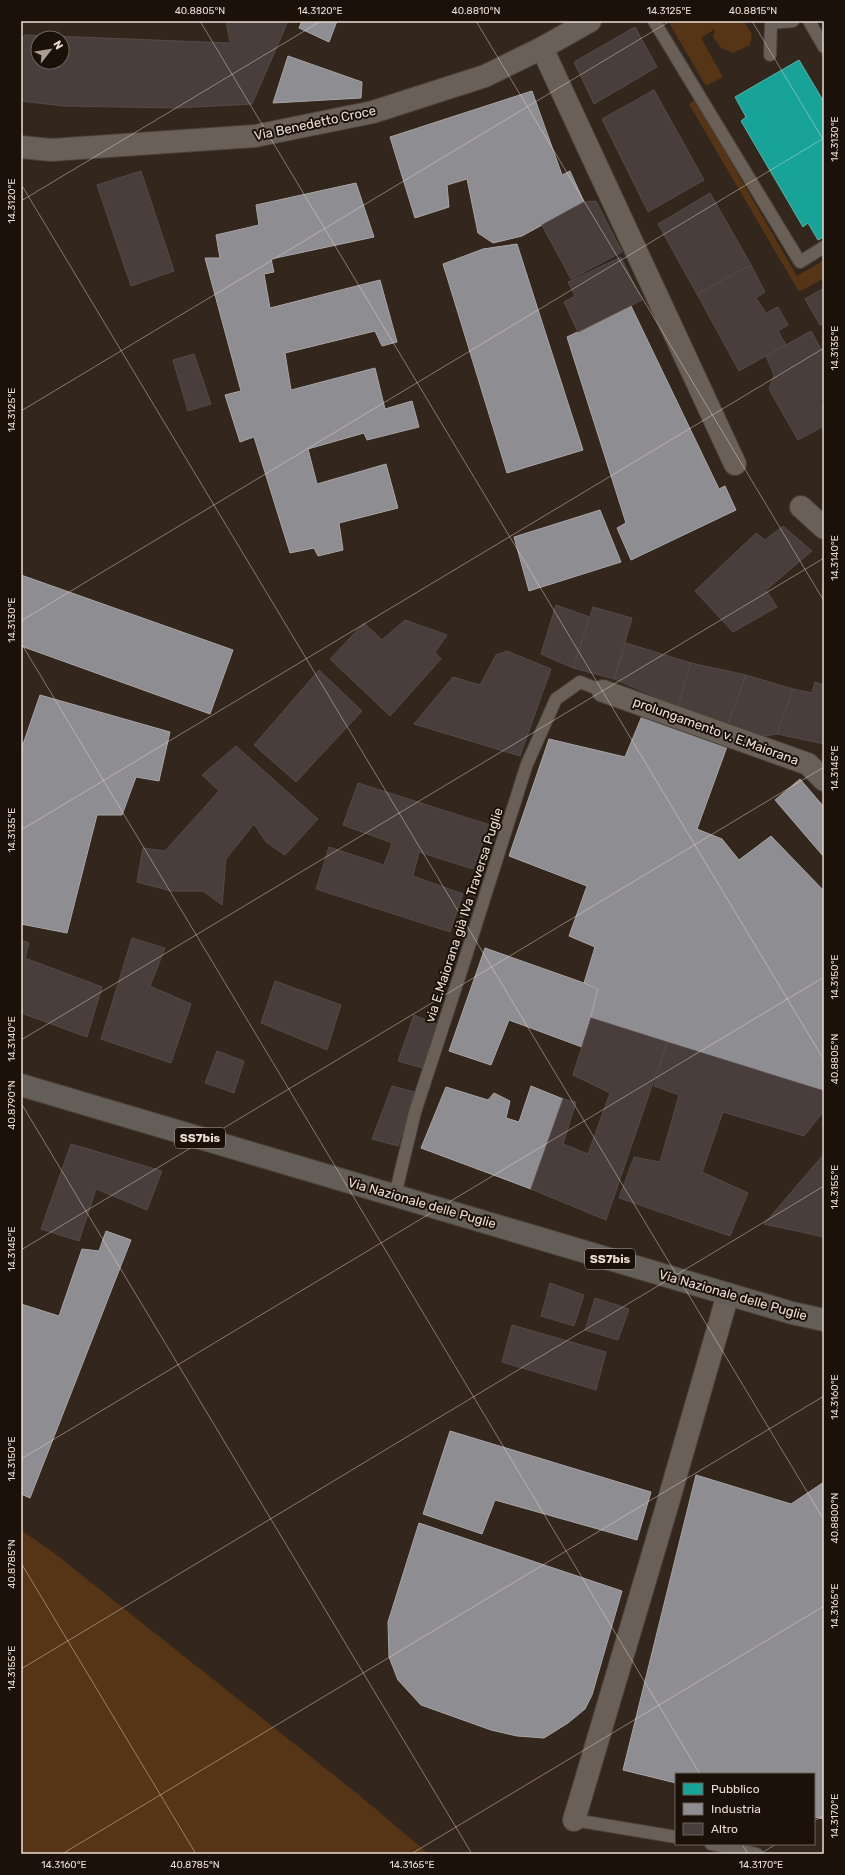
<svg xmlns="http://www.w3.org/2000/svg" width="845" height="1875" viewBox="0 0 845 1875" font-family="Rubik,sans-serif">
<rect width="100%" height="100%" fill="#33261c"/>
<!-- green -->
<g fill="#563416">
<path d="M668,21H744L752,34L750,45L733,53L721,48L713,37L715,29L701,38L723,77L706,86Z"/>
<path d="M695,100L797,276L824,260V278L799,292L689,104Z"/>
<path d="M21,1530L54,1553L359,1795L429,1854H21Z"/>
</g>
<!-- public -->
<path fill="#17a398" stroke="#57b5aa" d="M799,60L824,102V237L818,240L808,223L803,227L741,121L746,117L735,97Z"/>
<!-- industry -->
<g fill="#8d8d92" stroke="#aaa5a6">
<path d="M302,21H337L329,42L299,28Z"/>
<path d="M288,56L362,82L361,98L273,103Z"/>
<path d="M532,91L562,175L570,171L584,202L522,236L493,243L478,233L467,179L447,185L449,207L415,218L390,137Z"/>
<path d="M356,183L374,237L271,259L274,272L264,274L270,308L380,280L397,342L382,346L375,331L285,353L291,390L375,368L385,409L412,401L419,427L367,440L364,433L308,449L317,484L386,464L398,508L339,523L343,550L318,556L314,548L290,553L254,437L240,442L225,395L241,391L205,258H220L216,235L259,225L256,205Z"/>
<path d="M517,244L583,450L507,473L443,264L483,249Z"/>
<path d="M631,306L719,489L725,486L736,510L631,560L617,528L626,523L567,337Z"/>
<path d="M600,510L621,562L529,591L514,537Z"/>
<path d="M21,575L233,650L210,714L21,646Z"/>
<path d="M40,695L170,732L159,781L136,777L122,815H97L67,933L21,924V750Z"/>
<path d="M642,716L728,744L697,829L722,839L739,860L771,836L824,891V1091L591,1018L598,989L584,983L595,947L569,936L587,886L509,856L549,739L625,757Z"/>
<path d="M800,779L824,807V857L775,800Z"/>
<path d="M485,948L584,983L598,989L582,1047L509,1020L491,1065L449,1051Z"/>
<path d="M531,1086L563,1099L531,1189L421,1148L446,1087L488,1100L494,1093L510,1101L506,1118L519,1122Z"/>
<path d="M106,1231L131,1240L30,1498L21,1494V1304L59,1316L82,1249L99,1251Z"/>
<path d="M450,1431L651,1492L637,1540L495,1500L482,1534L423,1514Z"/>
<path d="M696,1475L791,1504L824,1482V1819L814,1817V1774H676V1783L623,1770Z"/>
<path d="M419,1523L622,1591L592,1695L585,1709L568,1723L544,1738L517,1736L491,1730L421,1705L398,1680L389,1657L388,1622Z"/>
</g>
<!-- building -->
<g fill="#4a3e3d" stroke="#554a49" fill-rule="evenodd">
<path d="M226,21H288L252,104L176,108L64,106L21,101V38L26,35L230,43ZM38,38H62V62H38Z"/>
<path d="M635,27L657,67L594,104L574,62Z"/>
<path d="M654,90L704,180L648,212L602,119Z"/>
<path d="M141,171L174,271L131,286L97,185Z"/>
<path d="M710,193L751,265L697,294L658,224Z"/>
<path d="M596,201L622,252L571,279L542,225L584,202Z"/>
<path d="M621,257L642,300L578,332L564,302L575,296L568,282Z"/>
<path d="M751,265L765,292L756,298L766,313L778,307L788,325L778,331L786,345L739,371L697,294Z"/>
<path d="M824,288V323L820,325L805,299Z"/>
<path d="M811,331L824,354V397L820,400L824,408V426L798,440L769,389L774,375L766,356Z"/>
<path d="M194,354L211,404L188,411L173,360Z"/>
<path d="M783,526L812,551L766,590L777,607L733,632L695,591L756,533L765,540Z"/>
<path d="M556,605L590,617L573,668L541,654Z"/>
<path d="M593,607L632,618L614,679L573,668Z"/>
<path d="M405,620L447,635L435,652L441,659L390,716L330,659L364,623L382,640Z"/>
<path d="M626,643L691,663L678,706L614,679Z"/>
<path d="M507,651L551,669L520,756L414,724L453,677L480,685L496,655Z"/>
<path d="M691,663L746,675L728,724L678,706Z"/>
<path d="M319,670L362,711L296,782L254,745Z"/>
<path d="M746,675L793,689L777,734L766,736L728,724Z"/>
<path d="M815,682L824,685V744L777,734L793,689L812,693Z"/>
<path d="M236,746L318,819L285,855L266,842L254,824L226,859L222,905L203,891H171L137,882L143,848L165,851L219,791L202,775Z"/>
<path d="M358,783L490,825L473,869L419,852L413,876L463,894L450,932L316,889L329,847L384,865L392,843L343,825Z"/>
<path d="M132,938L165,948L150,986L191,1004L171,1063L101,1039Z"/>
<path d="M21,940L29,943L25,958L102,987L87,1037L21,1013Z"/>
<path d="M275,981L341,1005L327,1050L261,1023Z"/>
<path d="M414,1015L438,1025L422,1068L398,1061Z"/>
<path d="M591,1018L667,1042L606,1220L531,1189L563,1099L576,1102L563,1144L588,1154L610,1093L573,1075Z"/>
<path d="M667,1042L824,1091V1111L804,1136L723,1112L702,1172L748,1193L730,1236L619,1198L634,1157L660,1162L679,1095L654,1086Z"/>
<path d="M217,1051L244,1061L234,1093L205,1083Z"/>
<path d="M392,1086L414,1092L398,1146L372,1139Z"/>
<path d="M71,1144L162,1171L147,1210L96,1189L79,1241L41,1229Z"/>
<path d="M824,1154V1237L764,1224Z"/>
<path d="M550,1283L584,1295L574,1326L541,1316Z"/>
<path d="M595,1298L629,1309L618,1340L585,1330Z"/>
<path d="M512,1325L606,1352L596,1390L502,1362Z"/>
</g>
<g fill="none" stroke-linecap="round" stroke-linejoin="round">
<!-- lane casing -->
<g stroke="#4c4139" stroke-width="14">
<g id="lane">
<path d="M654,21L800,262L824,247"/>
<path d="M809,21L824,47"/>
<path d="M770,55L771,23L793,21"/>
<path d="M395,1195L415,1112L465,959L527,764L556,699L580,682L603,691"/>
<path d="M574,1820L676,1837"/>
<path d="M711,1844L757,1854"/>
</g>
</g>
<!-- street casing -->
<g stroke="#4c4139" stroke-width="24">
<g id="street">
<path d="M542,48L735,464"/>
<path d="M21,147L51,150L255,136L373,112L485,76L542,48L590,21"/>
<path d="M801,507L824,528"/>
<path d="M603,691L808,764L824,780"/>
<path d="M574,1820L665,1513L728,1294"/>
</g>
</g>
<!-- primary casing -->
<g stroke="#4c4139" stroke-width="24">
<path id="primary" d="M21,1085L792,1313L824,1320"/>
</g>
<!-- lane -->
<use href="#lane" stroke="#6a6058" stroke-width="12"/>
<!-- street -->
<use href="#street" stroke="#6a6058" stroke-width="22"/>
<!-- primary -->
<use href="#primary" stroke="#635e57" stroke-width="22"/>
</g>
<!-- ticks -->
<path fill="none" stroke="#edded3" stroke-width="1" stroke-opacity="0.45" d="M200,21L824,1060M476,21L824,601M752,21L824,141M21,184L824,1520M21,201L321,21M21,411L670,21M21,621L824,138M21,643L700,1774M21,830L824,348M21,1040L824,558M21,1103L472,1854M21,1250L824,767M21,1459L824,977M21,1563L196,1854M21,1669L824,1186M814,1821L824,1815M742,1844L748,1854M62,1854L824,1396M411,1854L824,1606M760,1854L776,1844"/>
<g text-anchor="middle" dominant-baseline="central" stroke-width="4" stroke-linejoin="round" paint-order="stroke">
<!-- shield labels -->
<g fill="#1b1109" stroke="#aea096" stroke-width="1">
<rect x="175" y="1128" width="50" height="20" rx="3"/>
<rect x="585" y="1249" width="50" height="20" rx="3"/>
</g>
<g font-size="12" font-weight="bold" fill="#edded3">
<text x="200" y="1138">SS7bis</text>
<text x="610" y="1259">SS7bis</text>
</g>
<!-- street labels -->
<g font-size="13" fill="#edded3" stroke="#1b1109">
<text transform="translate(315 123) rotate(-12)">Via Benedetto Croce</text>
<text transform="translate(716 731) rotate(20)">prolungamento v. E.Maiorana</text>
<text transform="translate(464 915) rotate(-72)">via E.Maiorana già IVa Traversa Puglie</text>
<text transform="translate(422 1203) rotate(16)">Via Nazionale delle Puglie</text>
<text transform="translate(733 1295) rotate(16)">Via Nazionale delle Puglie</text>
</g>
</g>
<!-- border -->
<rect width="845" height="1875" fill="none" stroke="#1b1109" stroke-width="44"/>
<!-- legend -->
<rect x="675" y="1773" width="140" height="72" fill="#1b1109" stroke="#6f635a"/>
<rect x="683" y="1783" width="20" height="12" fill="#17a398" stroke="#6f635a"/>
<text x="711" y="1793" font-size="12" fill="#edded3">Pubblico</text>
<rect x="683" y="1803" width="20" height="12" fill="#8d8d92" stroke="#6f635a"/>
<text x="711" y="1813" font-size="12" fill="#edded3">Industria</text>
<rect x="683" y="1823" width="20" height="12" fill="#4a3e3d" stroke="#6f635a"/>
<text x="711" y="1833" font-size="12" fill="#edded3">Altro</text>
<!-- north arrow -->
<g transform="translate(50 50) rotate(59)"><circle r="19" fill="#1b1109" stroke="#6f635a"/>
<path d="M0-3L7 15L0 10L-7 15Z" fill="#ac9e93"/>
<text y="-6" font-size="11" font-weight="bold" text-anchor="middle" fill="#edded3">N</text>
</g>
<rect x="22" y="22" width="801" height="1831" fill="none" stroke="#edded3" stroke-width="1.5"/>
<g font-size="10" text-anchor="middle" fill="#edded3">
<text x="200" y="14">40.8805°N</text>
<text x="320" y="14">14.3120°E</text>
<text x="476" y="14">40.8810°N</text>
<text x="669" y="14">14.3125°E</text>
<text x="753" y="14">40.8815°N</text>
<text transform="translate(834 139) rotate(-90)" y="4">14.3130°E</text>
<text transform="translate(11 201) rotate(-90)" y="4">14.3120°E</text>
<text transform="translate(834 348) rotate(-90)" y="4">14.3135°E</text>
<text transform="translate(11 410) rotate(-90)" y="4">14.3125°E</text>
<text transform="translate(834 558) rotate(-90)" y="4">14.3140°E</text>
<text transform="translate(11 620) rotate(-90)" y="4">14.3130°E</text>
<text transform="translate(834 768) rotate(-90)" y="4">14.3145°E</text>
<text transform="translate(11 830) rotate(-90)" y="4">14.3135°E</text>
<text transform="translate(834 977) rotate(-90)" y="4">14.3150°E</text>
<text transform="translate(11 1039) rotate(-90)" y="4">14.3140°E</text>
<text transform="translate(834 1059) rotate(-90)" y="4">40.8805°N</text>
<text transform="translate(11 1105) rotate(-90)" y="4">40.8790°N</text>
<text transform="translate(834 1187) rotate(-90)" y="4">14.3155°E</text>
<text transform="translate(11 1249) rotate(-90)" y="4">14.3145°E</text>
<text transform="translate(834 1397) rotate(-90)" y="4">14.3160°E</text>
<text transform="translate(11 1459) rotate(-90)" y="4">14.3150°E</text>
<text transform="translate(834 1518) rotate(-90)" y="4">40.8800°N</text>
<text transform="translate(11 1564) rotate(-90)" y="4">40.8785°N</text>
<text transform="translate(834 1606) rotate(-90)" y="4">14.3165°E</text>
<text transform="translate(11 1668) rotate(-90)" y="4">14.3155°E</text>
<text transform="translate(834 1816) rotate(-90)" y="4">14.3170°E</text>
<text x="64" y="1868">14.3160°E</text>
<text x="195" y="1868">40.8785°N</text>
<text x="412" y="1868">14.3165°E</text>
<text x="761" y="1868">14.3170°E</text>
</g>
</svg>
